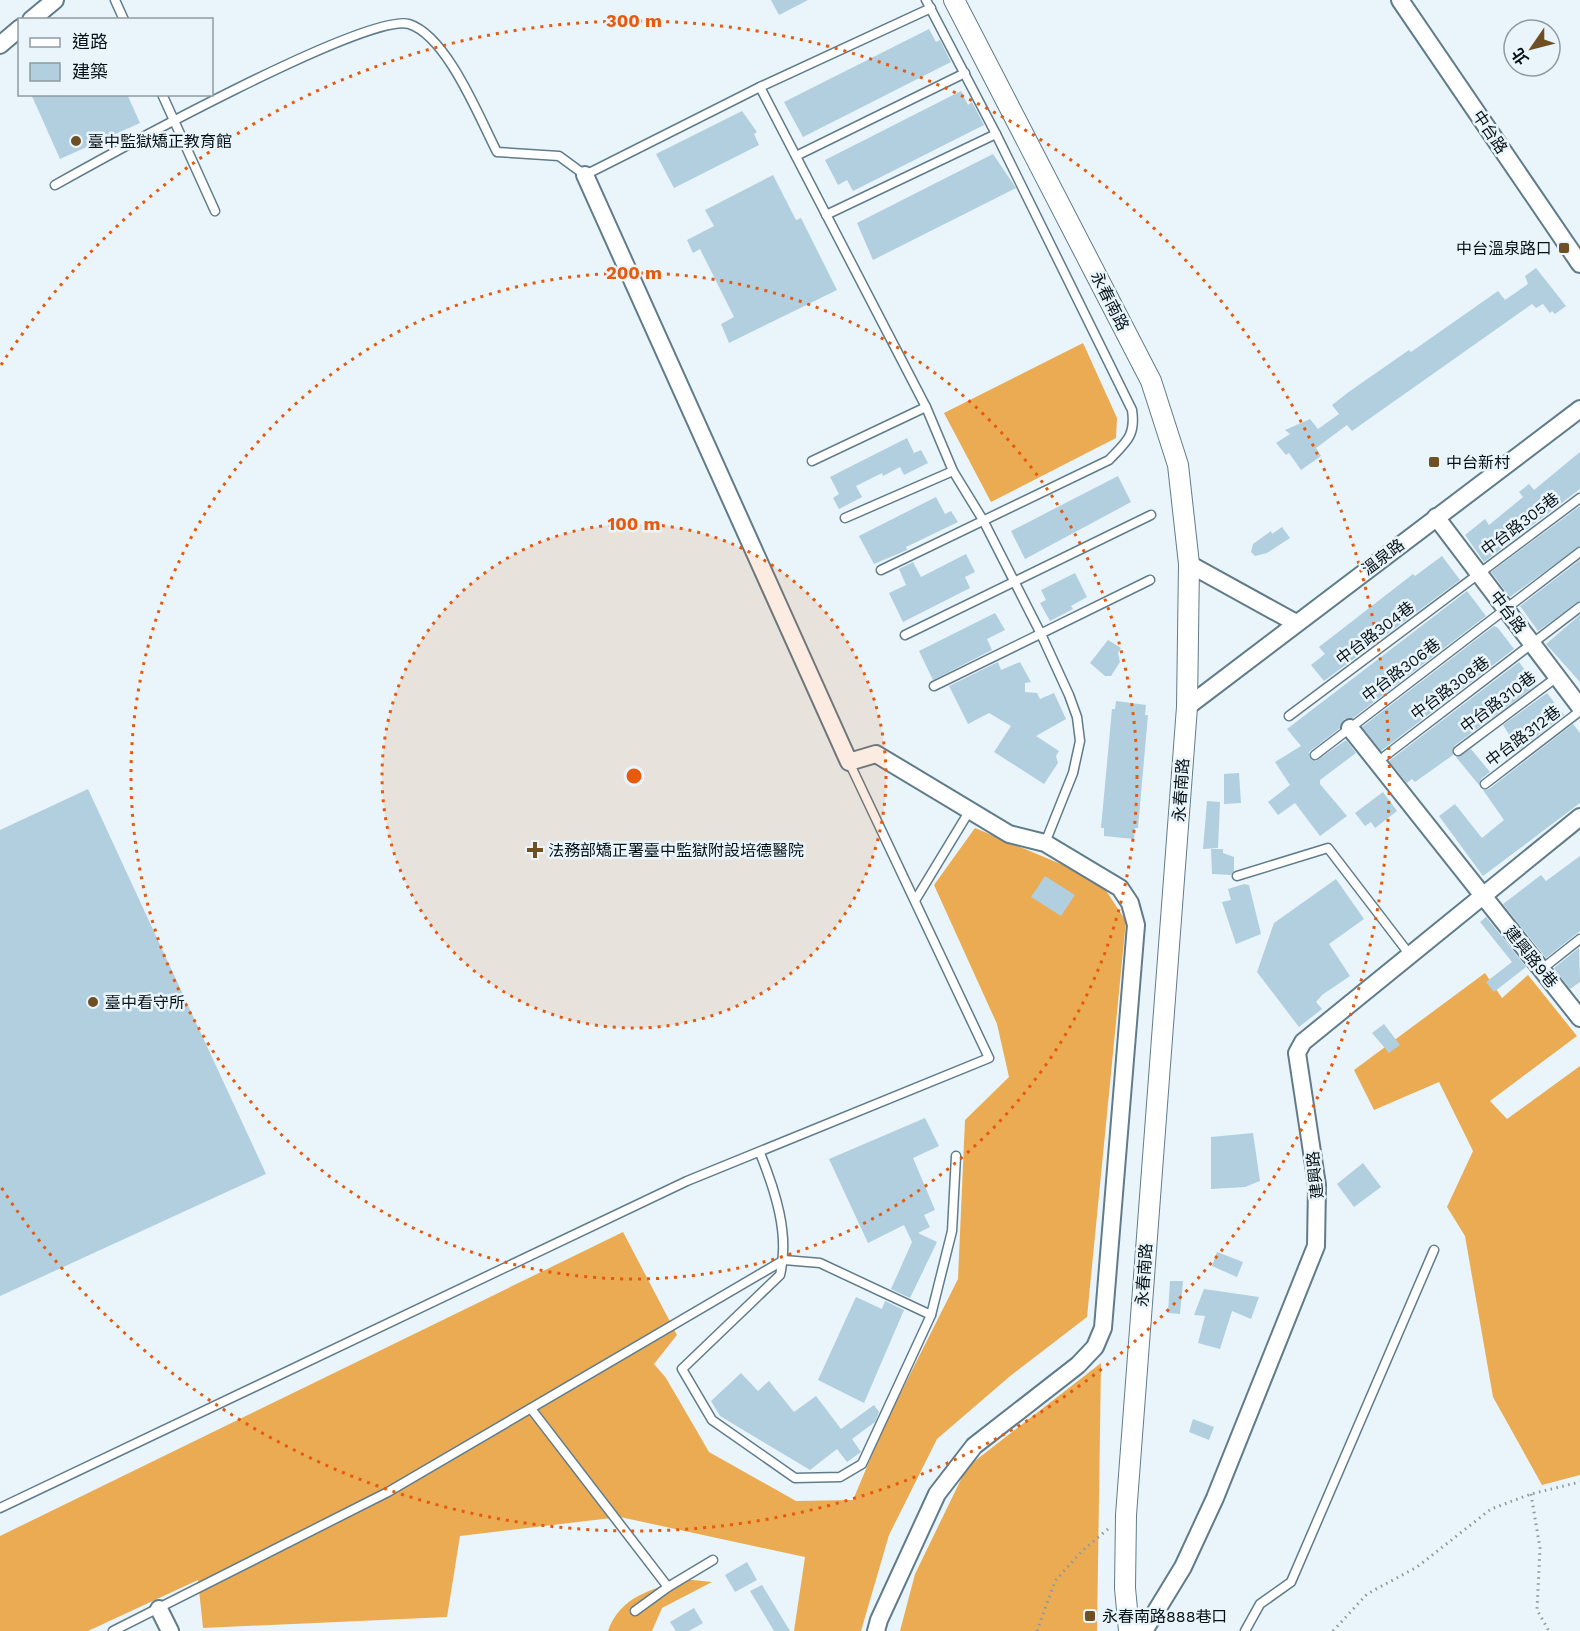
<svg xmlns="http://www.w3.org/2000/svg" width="1580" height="1631" viewBox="0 0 1580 1631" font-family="'Work Sans','Noto Sans TC',sans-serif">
<rect width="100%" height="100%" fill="#e9f5fb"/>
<!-- forest -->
<g fill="#ebab52">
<path d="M1083,343L1117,418L1116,438L991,502L944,413Z"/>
<path d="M975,828L1099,880L1126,921L1087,1317L1009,1377L937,1439L889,1535L861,1631H794L805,1557L620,1517L460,1536L447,1617L203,1628L198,1580L88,1631H0V1536L623,1232L677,1335L654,1364L666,1378L709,1452L796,1501L853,1500L885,1424L958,1279L965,1120L1009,1077L997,1024L934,885Z"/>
<path d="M1485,973L1502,998L1528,975L1577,1036L1490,1101L1507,1119L1580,1066V1475L1542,1485L1493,1397L1465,1236L1447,1207L1473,1151L1439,1082L1374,1110L1354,1070Z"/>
<path d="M1101,1363L1097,1631H900L915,1574L967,1467Z"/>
<path d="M683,1579L712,1582L662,1608L652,1631H608C620,1596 652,1590 683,1579Z"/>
</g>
<!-- building -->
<g fill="#b1cfde">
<path d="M771,0H808L779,15Z"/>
<path d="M929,29L936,42L940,40L951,62L803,137L784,102Z"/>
<path d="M961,91L968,105L972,102L984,125L853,191L847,180L838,185L825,160Z"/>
<path d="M31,94H127L140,123L60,159Z"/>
<path d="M742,111L757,132L754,134L759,145L674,188L656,154Z"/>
<path d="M993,154L1016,188L873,260L857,223Z"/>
<path d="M773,175L796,220L801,218L837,290L729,343L721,324L734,317L700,249L693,253L687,240L714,226L705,210Z"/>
<path d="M1536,268L1566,306L1555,314L1552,311L1550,313L1543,304L1536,308L1532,304L1352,431L1347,425L1316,448L1321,456L1301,470L1289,453L1286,455L1276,443L1290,434L1285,430L1310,419L1318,429L1339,414L1332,405L1350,391L1409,350L1411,352L1498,291L1505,300L1528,284L1525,276Z"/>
<path d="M907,438L914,453L921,450L928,463L904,475L900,467L883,476L882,473L856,486L862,497L839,509L833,498L839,494L830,477Z"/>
<path d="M1580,452V489L1484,562L1465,535L1485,519L1489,525L1523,497L1519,492L1529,484L1534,490Z"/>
<path d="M1118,476L1131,502L1025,559L1011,531Z"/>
<path d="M936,497L945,514L951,511L958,522L906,547L907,550L874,564L859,536Z"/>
<path d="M1580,506V546L1510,597L1491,572Z"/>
<path d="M1282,527L1290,538L1267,553L1255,556L1251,552L1253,544L1271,531L1272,534Z"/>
<path d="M966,554L975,572L965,577L970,588L903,622L889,593L906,585L899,569L913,562L921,577Z"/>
<path d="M1442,556L1460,580L1324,681L1311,665L1325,654L1319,647L1413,574L1415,576Z"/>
<path d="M1580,560V601L1538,631L1520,606Z"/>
<path d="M1075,573L1087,597L1071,606L1073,609L1050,621L1040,603L1046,600L1041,590Z"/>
<path d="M1467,591L1486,616L1353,718L1344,719L1340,728L1309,752L1310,758L1316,761L1346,740L1356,753L1320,780V784L1347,816L1320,836L1295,803L1278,815L1268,802L1290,785L1275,762L1301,746L1287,729Z"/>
<path d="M995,613L1005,630L987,639L992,650L933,680L919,651Z"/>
<path d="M1580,615V682L1546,644Z"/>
<path d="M1494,626L1498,628L1514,649L1381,751L1362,727Z"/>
<path d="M1108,640L1121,648L1118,653L1120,662L1111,676H1105L1090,663Z"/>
<path d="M998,662L1001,670L1020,662L1031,682L1025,683V692L1037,693L1040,699L1054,693L1066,719L1036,736L1059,751L1056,756L1058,763L1044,784L994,752L1011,726L989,713L968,724L949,686Z"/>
<path d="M1519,662L1536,685L1454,746L1453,755L1415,782L1412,779L1407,783L1389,761Z"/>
<path d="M1547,693L1564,715L1519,750L1503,725Z"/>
<path d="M1116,701L1146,705L1145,715H1148L1138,828H1135L1134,839L1104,836V828H1101L1112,709H1115Z"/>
<path d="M1573,724L1580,733V803L1483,876L1439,816L1455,804L1482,838L1504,820L1483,790L1489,789Z"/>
<path d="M1471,749L1490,772L1481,779L1479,785L1456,757Z"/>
<path d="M1239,773L1241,803L1224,804V774Z"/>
<path d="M88,789L266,1174L0,1296V830Z"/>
<path d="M1383,792L1397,811L1375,828L1371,822L1365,826L1355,813Z"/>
<path d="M1207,801L1220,802L1218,848L1203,849Z"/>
<path d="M1211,849H1223V853L1234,857V871L1231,875L1212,874Z"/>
<path d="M1580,856V931L1546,958L1503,904L1541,875L1546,881Z"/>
<path d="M1045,876L1075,895L1061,916L1031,897Z"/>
<path d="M1336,879L1364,919L1329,944L1350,976L1322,995L1316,1002L1322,1009L1299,1027L1257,972L1274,923Z"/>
<path d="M1244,884L1249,885L1261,934L1236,944L1222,902L1231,900L1228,889Z"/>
<path d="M1486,917L1526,967L1494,992L1486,982L1512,962L1480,922Z"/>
<path d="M1579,948L1580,982L1570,989L1554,968Z"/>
<path d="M1384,1024L1400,1045L1389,1053L1372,1033Z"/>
<path d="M925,1118L939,1146L913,1158L935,1210L924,1215L930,1227L918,1233L937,1242L910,1298L891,1289L912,1242L904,1225L868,1243L829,1159Z"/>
<path d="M1253,1133L1260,1181L1245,1187L1211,1189V1137Z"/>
<path d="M1363,1163L1381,1187L1354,1207L1337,1184Z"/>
<path d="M1217,1252L1243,1262L1237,1277L1212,1266Z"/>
<path d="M1170,1281H1183L1180,1314L1168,1313Z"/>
<path d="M1204,1289L1259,1297L1251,1319L1232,1311L1220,1349L1198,1343L1205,1316L1194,1315Z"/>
<path d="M856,1297L882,1309L885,1301L904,1310L864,1403L818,1380Z"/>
<path d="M741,1373L758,1391L769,1381L794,1412L816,1396L841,1429L874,1405L879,1412L875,1422L852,1439L861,1452L847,1462L837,1449L810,1470L720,1416L711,1401Z"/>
<path d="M1193,1419L1214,1427L1209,1440L1189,1432Z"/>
<path d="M747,1562L757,1580L735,1592L725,1575Z"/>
<path d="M762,1585L790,1631H774L750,1591Z"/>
<path d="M694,1608L703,1623L689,1631H676L670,1622Z"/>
</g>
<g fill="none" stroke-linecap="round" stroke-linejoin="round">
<!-- service casing -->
<g stroke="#607c8a" stroke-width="11">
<g id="service">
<path d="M115,0L124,20"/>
<path d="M760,87L926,407L953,471L983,520L1041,634L1069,695L1077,717L1080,741L1073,773L1045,843"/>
<path d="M162,94L215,211"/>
<path d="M796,156L965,73"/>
<path d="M55,185C105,157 367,12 409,24C447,36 479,117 497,152L559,156L585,175L760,87L931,8"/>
<path d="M826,215L996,134"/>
<path d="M812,461L926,407"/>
<path d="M845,518L953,471"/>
<path d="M881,570L1109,460C1126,442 1136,436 1132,410L996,134L926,0"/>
<path d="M905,635L1151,515"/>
<path d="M934,686L1150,580"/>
<path d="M1289,716L1580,498"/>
<path d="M1458,751L1557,677"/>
<path d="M1315,755L1580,552"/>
<path d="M1385,756L1580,607"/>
<path d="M1485,784L1580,711"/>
<path d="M1237,876L1328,848L1410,955"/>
<path d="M916,899L970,810"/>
<path d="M1542,969L1580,939"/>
<path d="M760,1153C775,1190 790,1235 780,1275L682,1369L712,1420L795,1478L840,1477L862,1464L931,1315L952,1231L956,1156"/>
<path d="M532,1410L668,1587"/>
<path d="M0,1508L687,1181L989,1058L849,762"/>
<path d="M635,1611L668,1587L713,1560"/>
<path d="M113,1631L388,1492L784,1260L820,1263L931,1315"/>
<path d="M1245,1631L1260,1604L1291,1582L1434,1250"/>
</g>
</g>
<!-- minor casing -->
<g stroke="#607c8a" stroke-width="20">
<g id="minor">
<path d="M1400,0L1580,264"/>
<path d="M31,20L55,0"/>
<path d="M0,45L20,28"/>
<path d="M585,175L849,762L876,754L1009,834L1045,843L1120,888L1130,903L1136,925L1103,1328L1095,1347L1078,1365L974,1446L937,1494L879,1620L876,1631"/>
<path d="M1436,517L1580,707"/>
<path d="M1189,564L1296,623"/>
<path d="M1187,707L1580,409"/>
<path d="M1350,728L1580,1018"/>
<path d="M159,1609L170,1631"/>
<path d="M1144,1631L1183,1567L1215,1498L1316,1246L1317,1185L1297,1053L1303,1042L1580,817"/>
</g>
</g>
<!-- tertiary casing -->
<g stroke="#607c8a" stroke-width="22">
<path id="tertiary" d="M954,0L1151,381L1178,465L1189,564L1187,707L1126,1515L1125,1588L1129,1631"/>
</g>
<!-- path -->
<g stroke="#8e999f" stroke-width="3" stroke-dasharray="1.5 4.5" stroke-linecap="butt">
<path d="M1531,1494L1540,1548L1537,1610L1549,1631"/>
<path d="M1037,1631L1055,1581L1082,1551L1108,1529"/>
<path d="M1333,1631L1367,1594L1417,1567L1491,1509L1531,1494L1580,1482"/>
</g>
<!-- service -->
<use href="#service" stroke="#fff" stroke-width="8"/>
<!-- minor -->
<use href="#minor" stroke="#fff" stroke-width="16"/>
<!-- tertiary -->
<use href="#tertiary" stroke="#fff" stroke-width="20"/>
</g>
<!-- distance rings -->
<circle cx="634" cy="776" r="252" fill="#e8590c" fill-opacity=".12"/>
<g fill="none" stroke="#e8590c" stroke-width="3" stroke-dasharray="3 6">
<circle cx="634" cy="776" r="252"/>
<circle cx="634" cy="776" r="503"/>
<path d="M1 365A755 755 0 1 1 1 1187"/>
</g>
<!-- markers -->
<g fill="#6f5025" stroke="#e9f5fb" stroke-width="2">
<circle cx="76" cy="141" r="6"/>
<rect x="1558" y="242" width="12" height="12" rx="3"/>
<rect x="1428" y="456" width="12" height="12" rx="3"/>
<path d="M532 841h6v6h6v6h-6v6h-6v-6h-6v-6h6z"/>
<circle cx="93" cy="1002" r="6"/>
<rect x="1084" y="1610" width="12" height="12" rx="3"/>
</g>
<g text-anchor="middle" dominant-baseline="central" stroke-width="5" stroke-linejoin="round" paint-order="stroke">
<!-- street labels -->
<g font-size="16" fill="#081318" stroke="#e9f5fb">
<text transform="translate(1490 132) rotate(56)">中台路</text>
<text transform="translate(1110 301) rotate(63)">永春南路</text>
<text transform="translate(1520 524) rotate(-37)">中台路305巷</text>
<text transform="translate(1383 557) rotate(-37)">溫泉路</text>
<text transform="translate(1508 612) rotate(53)">中台路</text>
<text transform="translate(1375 633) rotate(-37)">中台路304巷</text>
<text transform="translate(1401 670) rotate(-37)">中台路306巷</text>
<text transform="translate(1450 688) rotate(-37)">中台路308巷</text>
<text transform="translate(1498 702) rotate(-37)">中台路310巷</text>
<text transform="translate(1523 736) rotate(-37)">中台路312巷</text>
<text transform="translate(1181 790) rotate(-86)">永春南路</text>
<text transform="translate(1531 957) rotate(51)">建興路9巷</text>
<text transform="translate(1315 1175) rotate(-96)">建興路</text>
<text transform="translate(1144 1275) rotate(-86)">永春南路</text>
</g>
<!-- poi labels -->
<g font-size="16" fill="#081318" stroke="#e9f5fb" text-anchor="start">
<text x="88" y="141">臺中監獄矯正教育館</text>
<text x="1552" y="248" text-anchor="end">中台溫泉路口</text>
<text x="1446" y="462">中台新村</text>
<text x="548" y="850">法務部矯正署臺中監獄附設培德醫院</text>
<text x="105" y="1002">臺中看守所</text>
<text x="1102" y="1616">永春南路888巷口</text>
</g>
</g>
<circle cx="634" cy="776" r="9" fill="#e8590c" stroke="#e9f5fb" stroke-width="3"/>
<g font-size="18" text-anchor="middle" font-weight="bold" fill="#e8590c" stroke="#e9f5fb" stroke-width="5" stroke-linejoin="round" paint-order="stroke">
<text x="634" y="27">300 m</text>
<text x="634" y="279">200 m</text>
<text x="634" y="530">100 m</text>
</g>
<!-- legend -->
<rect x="18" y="18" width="195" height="78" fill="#e9f5fb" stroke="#8f9ba0" stroke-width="1.5"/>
<rect x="30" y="38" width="30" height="9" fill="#ffffff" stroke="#8f9ba0" stroke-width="1.5"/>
<text x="72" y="48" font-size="18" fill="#081318">道路</text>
<rect x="30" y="63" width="30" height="18" fill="#b1cfde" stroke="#8f9ba0" stroke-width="1.5"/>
<text x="72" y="78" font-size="18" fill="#081318">建築</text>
<!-- north arrow -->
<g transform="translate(1532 48) rotate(235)"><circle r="28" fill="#e9f5fb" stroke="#8f9ba0" stroke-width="1.5"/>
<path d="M0-4.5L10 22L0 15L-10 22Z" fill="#6f5025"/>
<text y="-9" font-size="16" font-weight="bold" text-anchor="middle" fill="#081318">北</text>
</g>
</svg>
